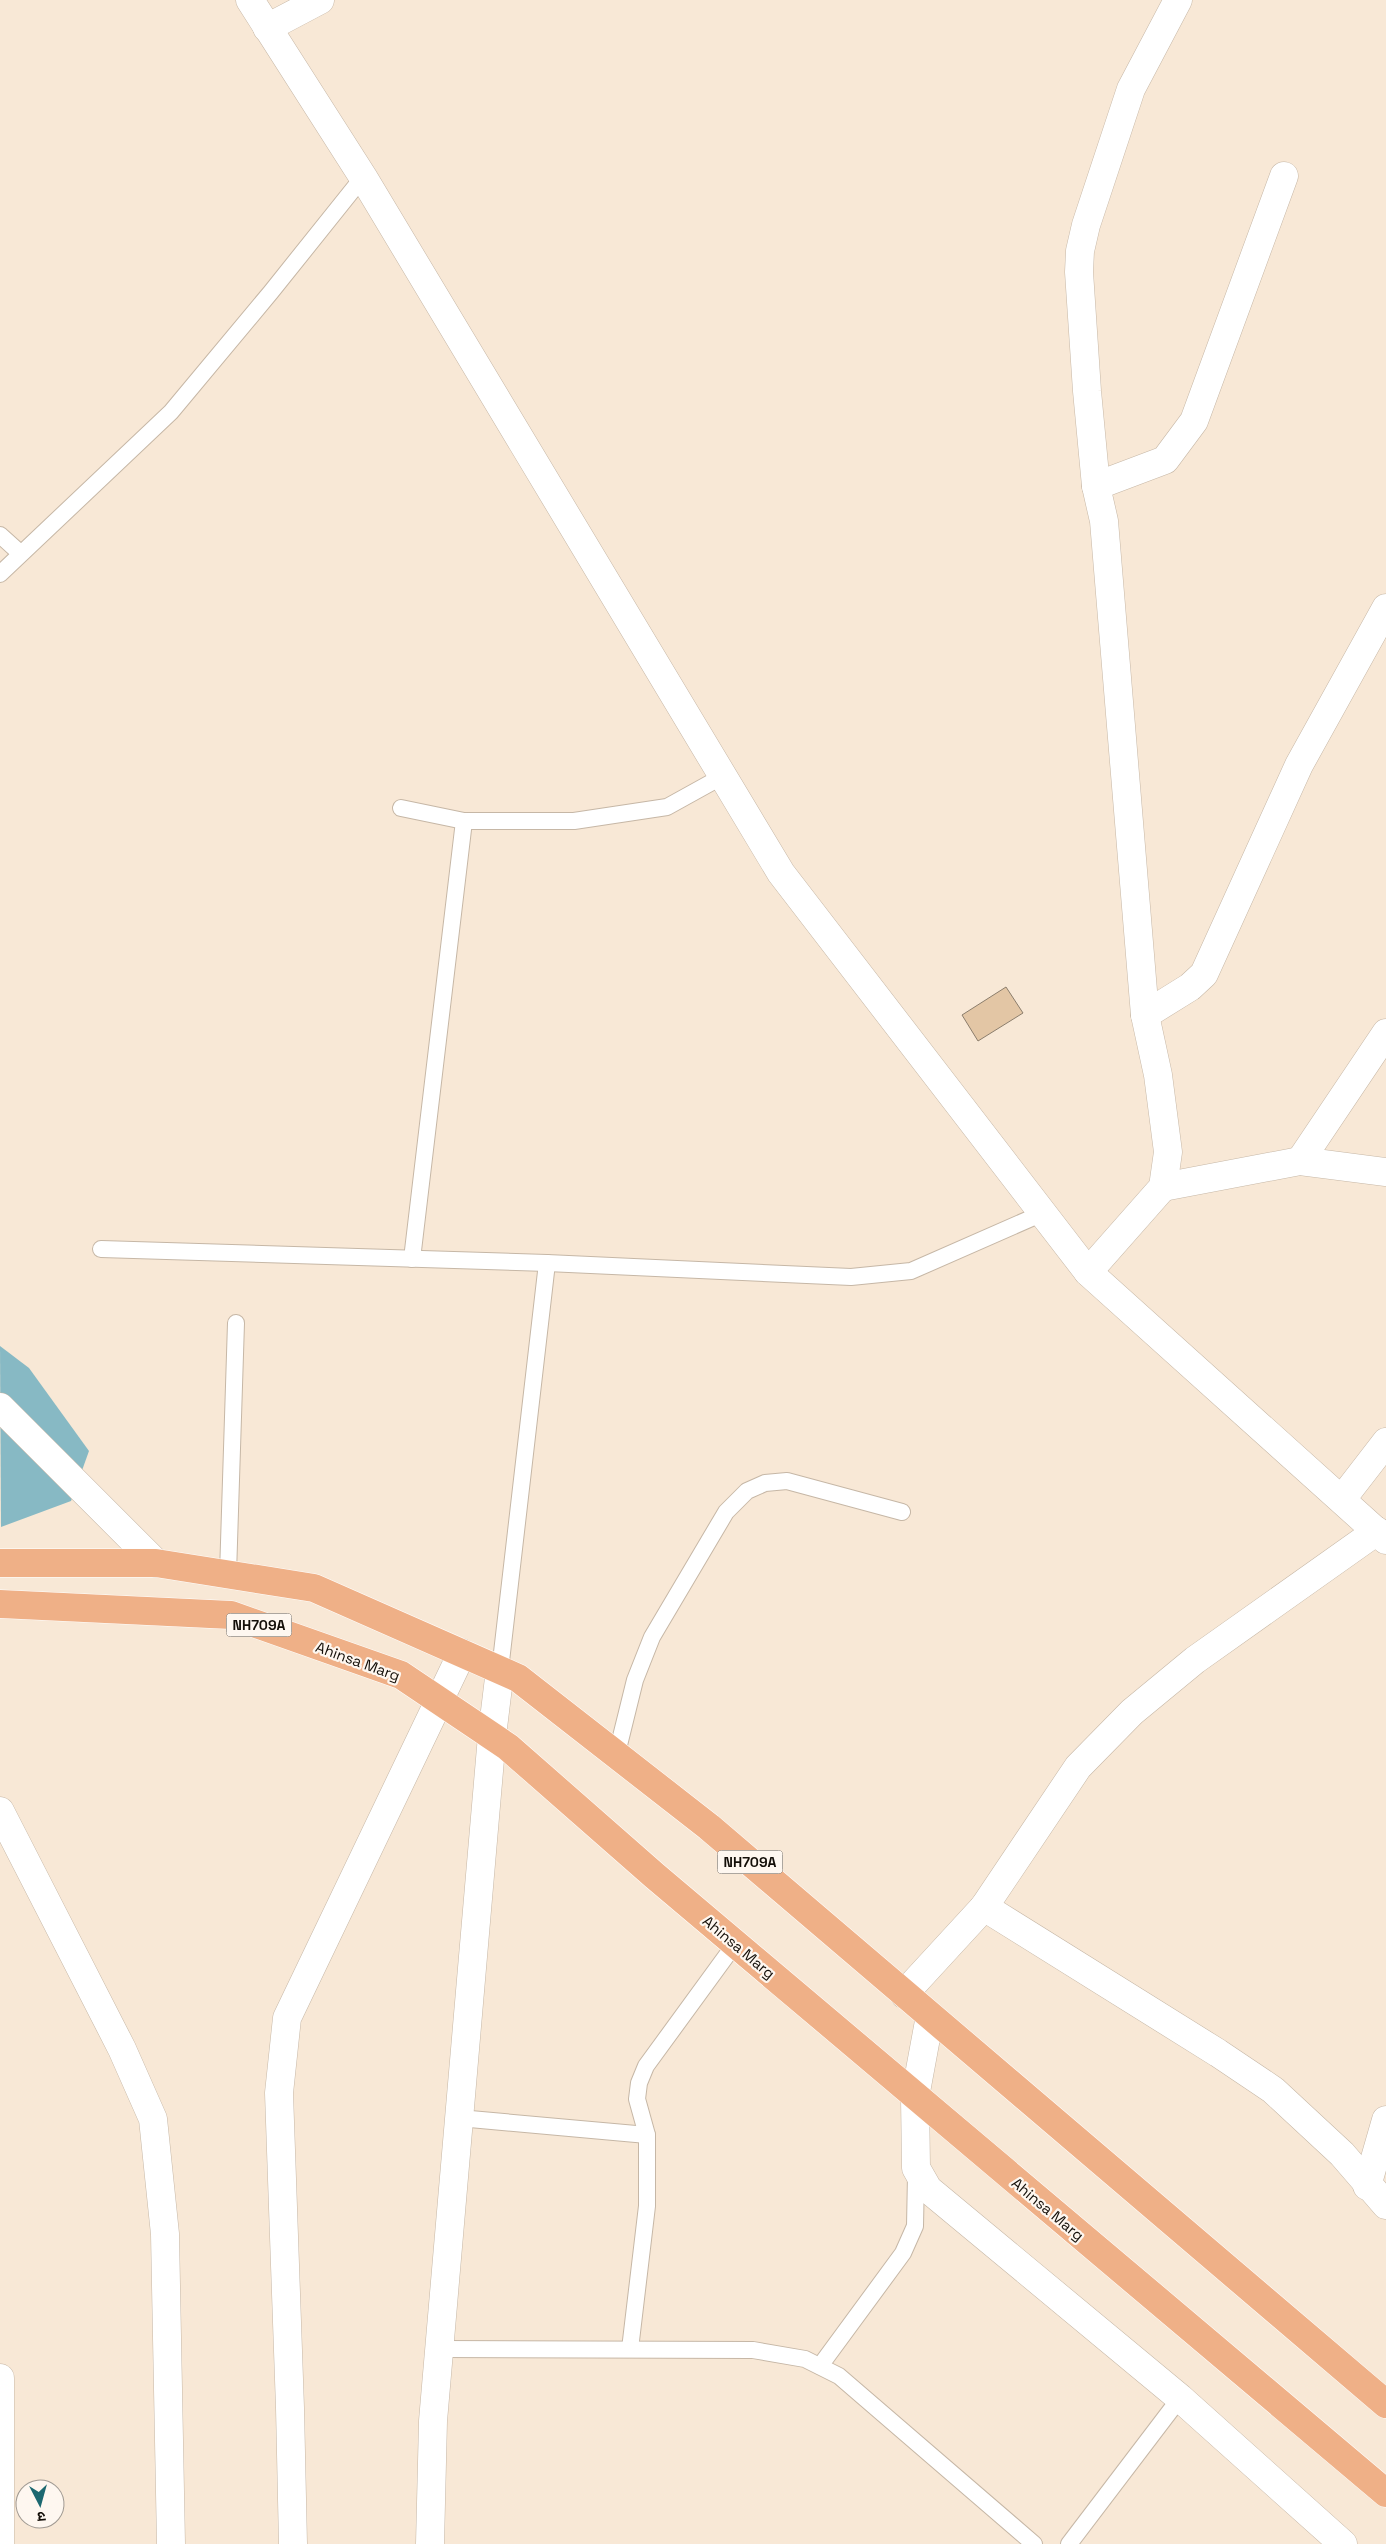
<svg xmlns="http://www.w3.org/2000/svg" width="1386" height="2544" viewBox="0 0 1386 2544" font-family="'Space Grotesk','Noto Sans Devanagari',sans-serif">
<rect width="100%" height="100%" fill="#f8e8d6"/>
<!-- water -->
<path fill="#87b9c4" d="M0,1346L29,1368L89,1451L71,1501L1,1527Z"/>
<!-- building -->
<path fill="#e3c6a5" stroke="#8b7d6c" d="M1006,987L1023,1013L978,1041L962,1015Z"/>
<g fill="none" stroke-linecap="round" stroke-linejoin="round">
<!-- service casing -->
<g stroke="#c6b7a6" stroke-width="18">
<g id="service">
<path d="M0,535L20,553"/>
<path d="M0,574L171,412L271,292L363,177"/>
<path d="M401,808L464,821H574L667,807L723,776"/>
<path d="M101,1249L547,1263L851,1277L911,1271L1043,1213"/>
<path d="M412,1259L464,821"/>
<path d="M228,1574L236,1323"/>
<path d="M500,1670L547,1263"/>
<path d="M617,1753L635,1680L652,1637L726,1512L747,1491L765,1483L787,1481L902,1512"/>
<path d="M459,2118L647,2135"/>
<path d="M439,2349L753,2350L805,2359L839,2376L1034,2544"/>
<path d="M630,2349L647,2206V2135L637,2099L639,2083L646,2066L735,1944"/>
<path d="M820,2366L903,2253L915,2226L916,2175"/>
<path d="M1069,2544L1180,2398"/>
</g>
</g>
<!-- minor casing -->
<g stroke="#c6b7a6" stroke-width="29">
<g id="minor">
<path d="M267,28L320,0"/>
<path d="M1096,486L1165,460L1194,421L1284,176"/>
<path d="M1145,1015L1190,987L1204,974L1299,765L1386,608"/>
<path d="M1300,1161L1386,1033"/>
<path d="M1163,1187L1300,1161L1386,1172"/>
<path d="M1088,1272L1163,1187L1168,1152L1158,1075L1145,1015L1104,521L1096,486L1087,391L1079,272L1080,251L1086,225L1131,89L1178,0"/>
<path d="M0,1407L156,1563"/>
<path d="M1342,1499L1386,1442"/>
<path d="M0,1811L122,2049L153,2119L165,2234L171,2544"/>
<path d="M984,1907L1218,2053L1273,2090L1342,2154L1386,2205"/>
<path d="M904,1994L984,1907L1078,1767L1132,1712L1195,1660L1377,1531"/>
<path d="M930,2016L915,2097L916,2168L928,2189L1180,2398L1343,2544"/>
<path d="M1367,2186L1386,2120"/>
<path d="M0,2378V2544"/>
<path d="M293,2544L290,2408L279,2093L287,2018L462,1653"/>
<path d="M430,2544L433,2421L492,1736L500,1670"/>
</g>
</g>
<!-- tertiary casing -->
<g stroke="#c6b7a6" stroke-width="29">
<path id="tertiary" d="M250,0L363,177L781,873L1088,1272L1386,1540"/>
</g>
<!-- trunk casing -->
<g stroke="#fff" stroke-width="29">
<g id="trunk">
<path d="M0,1563H156L314,1588L518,1678L709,1827L1386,2404"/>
<path d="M0,1604L231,1615L401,1675L508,1747L655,1876L1386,2493"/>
</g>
</g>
<!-- service -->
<use href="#service" stroke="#fff" stroke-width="16"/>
<!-- minor -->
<use href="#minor" stroke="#fff" stroke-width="28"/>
<!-- tertiary -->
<use href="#tertiary" stroke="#fff" stroke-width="28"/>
<!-- trunk -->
<use href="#trunk" stroke="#efb087" stroke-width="28"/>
</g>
<g text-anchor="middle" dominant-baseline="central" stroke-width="4.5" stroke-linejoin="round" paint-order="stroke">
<!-- shield labels -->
<g fill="#fef7f0" stroke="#5a544e" stroke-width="1">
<rect x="226.5" y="1613.5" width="65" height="23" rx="4"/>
<rect x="717.5" y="1850.5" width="65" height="23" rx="4"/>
</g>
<g font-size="14" font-weight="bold" fill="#130e08">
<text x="259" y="1625">NH709A</text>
<text x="750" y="1862">NH709A</text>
</g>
<!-- street labels -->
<g font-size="15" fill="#130e08" stroke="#fef7f0">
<text transform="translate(358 1661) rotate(20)">Ahinsa Marg</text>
<text transform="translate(739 1947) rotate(40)">Ahinsa Marg</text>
<text transform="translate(1048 2209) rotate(40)">Ahinsa Marg</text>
</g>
</g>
<!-- north arrow -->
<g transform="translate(40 2504) rotate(174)"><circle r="24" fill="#fef7f0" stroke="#a09a93"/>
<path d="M0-4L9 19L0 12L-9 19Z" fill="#1c6870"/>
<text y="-8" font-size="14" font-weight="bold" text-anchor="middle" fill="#130e08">उ</text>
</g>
</svg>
